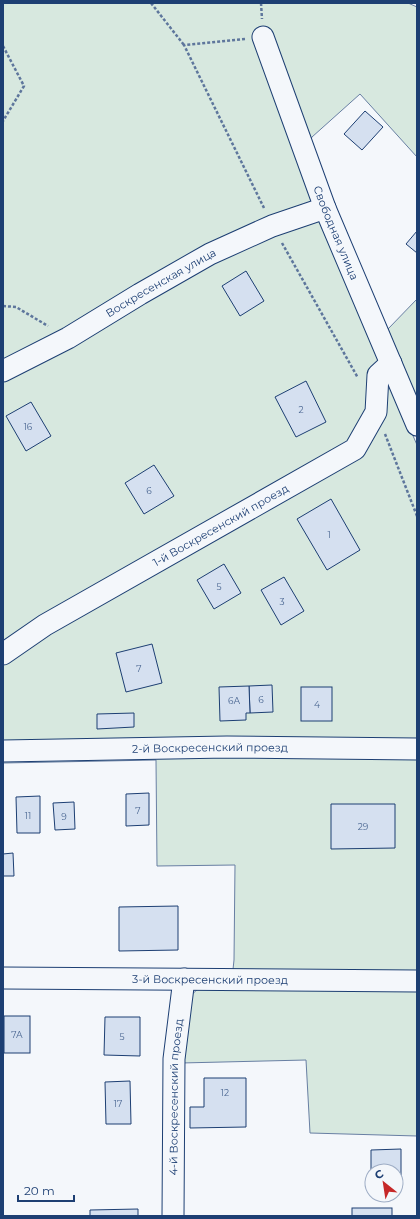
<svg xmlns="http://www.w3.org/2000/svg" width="420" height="1219" viewBox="0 0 420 1219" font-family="Montserrat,sans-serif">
<rect width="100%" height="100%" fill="#f4f7fb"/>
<!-- green -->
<g fill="#d7e8df" stroke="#687fa3">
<path d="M3,3H408L417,7V157L360,94L312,137L298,158L373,343L417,445V1136L310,1133L306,1060L181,1063L188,998L200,987L231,988L234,960L235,865L157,866L156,760L3,763Z"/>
<path d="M417,299V404L388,329Z"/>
</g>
<!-- building -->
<g fill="#d5e0f0" stroke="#1d3f73">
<path d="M365,111L383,127L362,150L344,134Z"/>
<path d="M417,231V253L406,244Z"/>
<path d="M246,271L264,301L240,316L222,286Z"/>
<path d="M306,381L326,422L296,437L275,397Z"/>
<path d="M31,402L51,436L26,451L6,416Z"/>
<path d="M154,465L174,496L144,514L125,483Z"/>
<path d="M331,499L360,550L327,570L297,519Z"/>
<path d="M224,564L241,593L214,609L197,580Z"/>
<path d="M284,577L304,611L281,625L261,590Z"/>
<path d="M152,644L162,683L126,692L116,653Z"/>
<path d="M272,685L273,712L250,713L249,686Z"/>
<path d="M249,686L250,713H246V720L220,721L219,687Z"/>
<rect x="301" y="687" width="31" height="34"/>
<path d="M134,713V727L97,729V714Z"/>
<path d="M149,793V825L126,826V794Z"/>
<path d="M40,796V833H17L16,797Z"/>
<path d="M74,802L75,829L55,830L53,803Z"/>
<path d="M331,804H395V848L331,849Z"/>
<path d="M13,853L14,876H3V854Z"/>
<path d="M178,906V950L119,951V907Z"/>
<rect x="4" y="1016" width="26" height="37"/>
<path d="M105,1017H140V1056L104,1055Z"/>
<path d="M204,1078H246V1127L190,1128V1107H204Z"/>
<path d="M130,1081L131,1124H106L105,1082Z"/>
<path d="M401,1149V1183H396V1171H372L371,1183V1150Z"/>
<rect x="352" y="1208" width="40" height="8"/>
<path d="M138,1209V1216H90V1210Z"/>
</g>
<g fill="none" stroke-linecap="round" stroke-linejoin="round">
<!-- minor casing -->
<g stroke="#1d3f73" stroke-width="23">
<g id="minor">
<path id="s1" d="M263,37L325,208L417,425"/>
<path id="s2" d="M3,371L68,338L140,294L210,254L272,226L325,208"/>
<path id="s3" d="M3,654L45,625L355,449L376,412L378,375L391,363"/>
<path id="s4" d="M3,751L227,747L417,749"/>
<path id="s5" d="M3,978L417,981"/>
<path id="s6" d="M173,1216L174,1059L184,979"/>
</g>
</g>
<!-- path -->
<g stroke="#5e769c" stroke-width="2.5" stroke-dasharray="3 2" stroke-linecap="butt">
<path d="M151,3L184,45"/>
<path d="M261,3L262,19"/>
<path d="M245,39L184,45L264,208"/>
<path d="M3,46L24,86L3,121"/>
<path d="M282,243L358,378"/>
<path d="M3,306L16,307L48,326"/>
<path d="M385,434L417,516"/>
</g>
<!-- minor -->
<use href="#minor" stroke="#f4f7fb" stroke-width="21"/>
</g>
<g text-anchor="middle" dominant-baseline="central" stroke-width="3" stroke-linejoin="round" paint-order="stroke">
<!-- number labels -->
<g font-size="9" fill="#4b6792">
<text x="301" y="409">2</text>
<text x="28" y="426">16</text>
<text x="149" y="490">6</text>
<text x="329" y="534">1</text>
<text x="219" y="586">5</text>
<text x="282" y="601">3</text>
<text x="139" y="668">7</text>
<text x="261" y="699">6</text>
<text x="234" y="700">6А</text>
<text x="317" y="704">4</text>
<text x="138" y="810">7</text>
<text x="28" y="815">11</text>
<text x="64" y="816">9</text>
<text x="363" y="826">29</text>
<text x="17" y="1034">7А</text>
<text x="122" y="1036">5</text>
<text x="225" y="1092">12</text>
<text x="118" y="1103">17</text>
</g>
<!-- street labels -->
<g font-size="11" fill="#1d3f73" stroke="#f4f7fb">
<text stroke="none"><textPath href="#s1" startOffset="209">Свободная улица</textPath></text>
<text stroke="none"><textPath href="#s2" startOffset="181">Воскресенская улица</textPath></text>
<text stroke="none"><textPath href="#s3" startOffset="253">1-й Воскресенский проезд</textPath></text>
<text stroke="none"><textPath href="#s4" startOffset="207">2-й Воскресенский проезд</textPath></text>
<text stroke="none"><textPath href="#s5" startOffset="207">3-й Воскресенский проезд</textPath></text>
<text stroke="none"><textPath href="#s6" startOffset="119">4-й Воскресенский проезд</textPath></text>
</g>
</g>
<!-- border -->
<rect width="420" height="1219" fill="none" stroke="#1d3f73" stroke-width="8"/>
<!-- north arrow -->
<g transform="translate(384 1183) rotate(330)"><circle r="19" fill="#f4f7fb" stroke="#9eadc5"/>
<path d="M0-3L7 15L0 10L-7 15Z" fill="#c62828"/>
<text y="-6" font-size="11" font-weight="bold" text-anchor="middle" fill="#1d3f73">С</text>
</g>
<!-- scale -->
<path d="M18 1195v6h56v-6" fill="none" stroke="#1d3f73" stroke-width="2"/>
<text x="24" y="1195" font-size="12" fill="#1d3f73" stroke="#f4f7fb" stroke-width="3" paint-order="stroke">20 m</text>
</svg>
